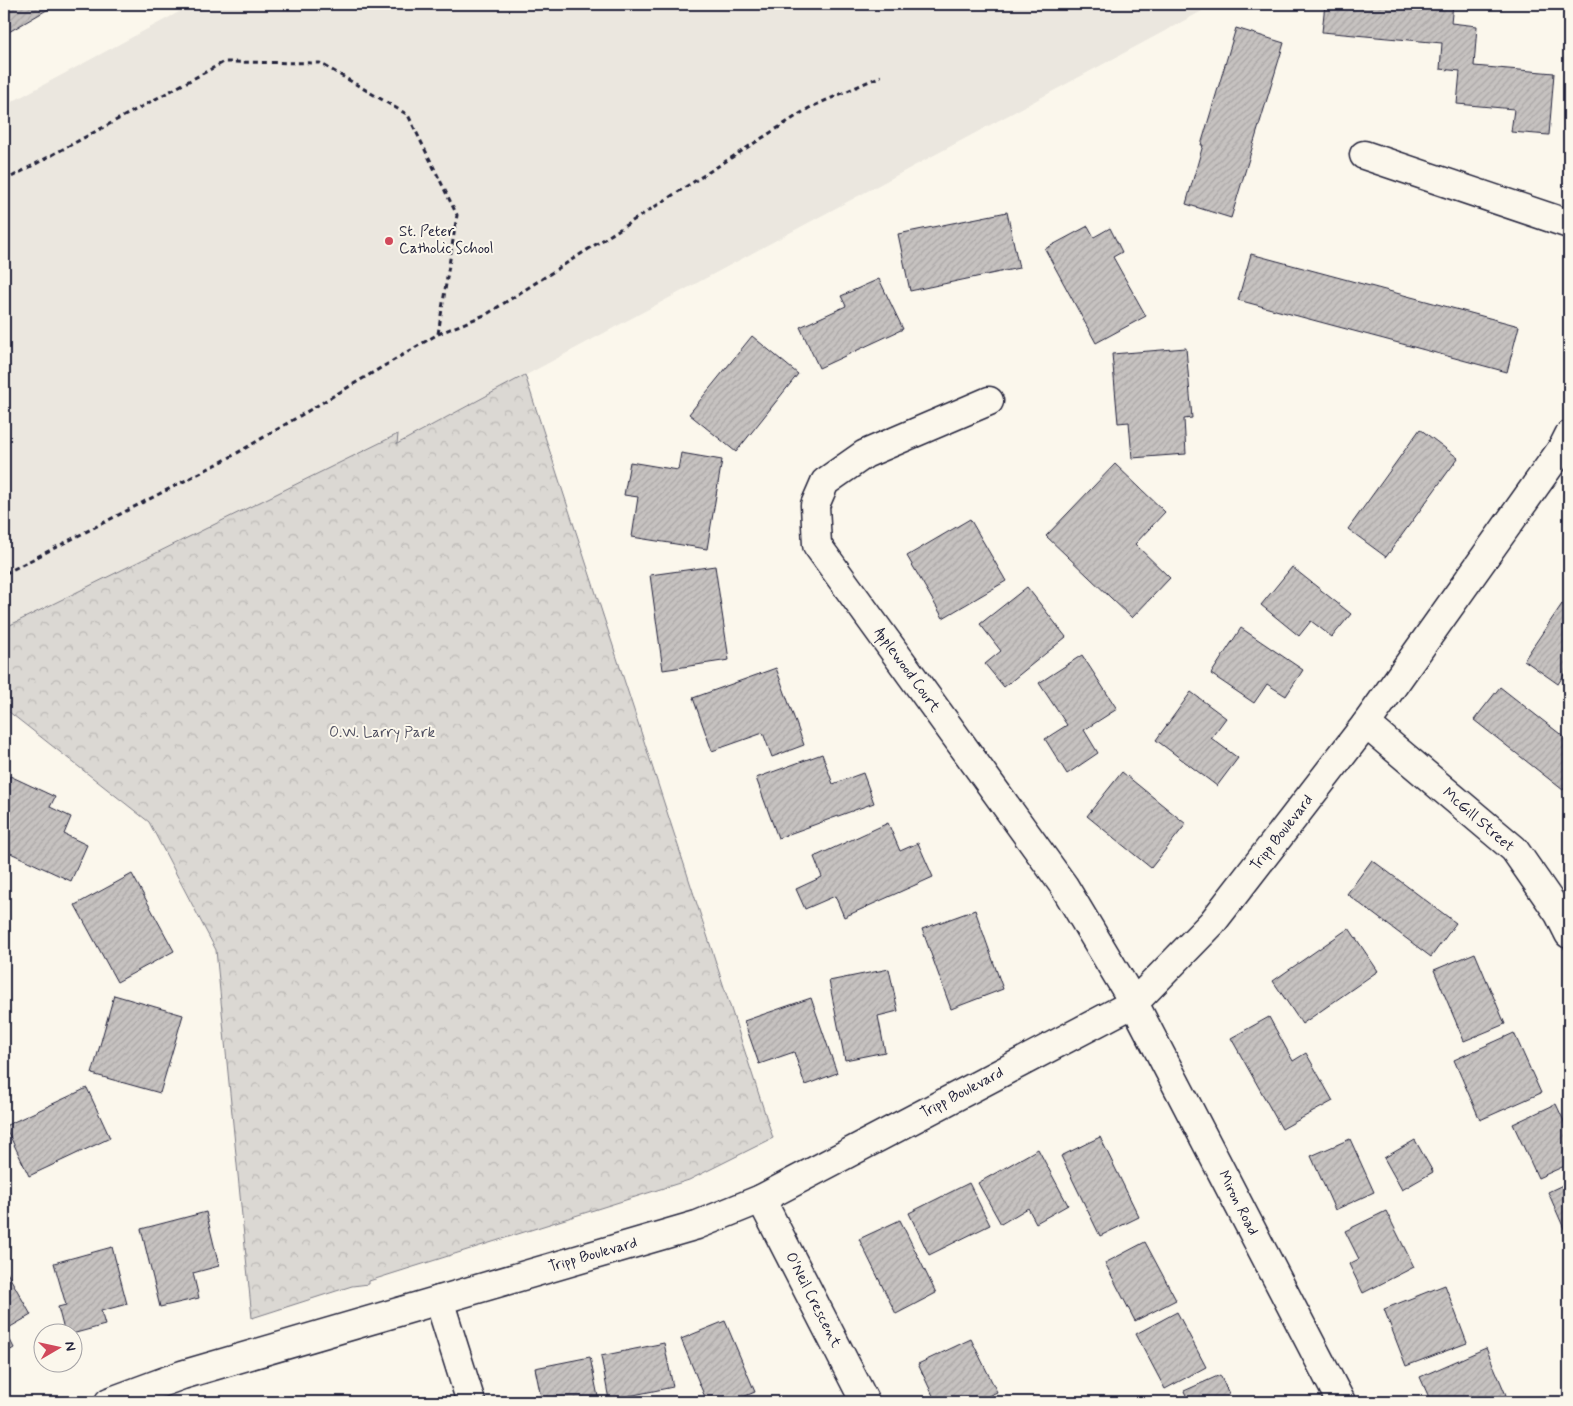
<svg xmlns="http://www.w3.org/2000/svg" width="1573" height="1406" viewBox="0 0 1573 1406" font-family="Mynerve,sans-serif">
<defs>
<pattern id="forest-crowns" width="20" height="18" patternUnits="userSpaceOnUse" patternTransform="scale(1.25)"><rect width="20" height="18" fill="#dbd8d3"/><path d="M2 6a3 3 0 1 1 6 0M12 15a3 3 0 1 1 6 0" fill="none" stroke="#bcb9b6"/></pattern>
<pattern id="building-hatch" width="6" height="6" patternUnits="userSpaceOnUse" patternTransform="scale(1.25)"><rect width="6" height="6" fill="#c6c2c0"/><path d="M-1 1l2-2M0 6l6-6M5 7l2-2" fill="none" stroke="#aaa6a6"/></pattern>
</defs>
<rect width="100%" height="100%" fill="#fbf7ec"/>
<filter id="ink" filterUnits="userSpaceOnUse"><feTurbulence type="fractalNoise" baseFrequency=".02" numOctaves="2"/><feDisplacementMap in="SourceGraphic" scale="10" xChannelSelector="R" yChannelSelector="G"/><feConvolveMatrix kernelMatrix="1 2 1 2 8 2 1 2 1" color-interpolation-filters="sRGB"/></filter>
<g filter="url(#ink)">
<!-- built -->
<path fill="#ebe7df" d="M194,4H1215L4,656V106Z"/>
<!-- forest -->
<path fill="url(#forest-crowns)" stroke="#7e7d87" d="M525,375L773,1138L689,1180L369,1281V1284L352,1286L252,1318L216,950L149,822L4,708V628L398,434L397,444Z"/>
<!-- building -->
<g fill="url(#building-hatch)" stroke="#22223b">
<path d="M4,4H57L7,33L4,27Z"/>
<path d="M1325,4H1453L1451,23L1477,26L1474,66L1554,73L1549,135L1511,132L1514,109L1457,104L1460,71L1440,69L1442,43L1322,32Z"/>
<path d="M1236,28L1284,43L1231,218L1186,204L1203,145H1201Z"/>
<path d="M1007,212L1019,268L910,291L898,234Z"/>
<path d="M1088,226L1094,237L1110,228L1122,252L1113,257L1146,316L1096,343L1045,249Z"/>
<path d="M1251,254L1519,326L1507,372L1238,300Z"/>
<path d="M879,279L903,329L819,368L800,327L846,306L841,296Z"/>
<path d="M752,336L798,374L736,452L689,414Z"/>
<path d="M1186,348L1192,418L1184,419L1186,454L1132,458L1129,422L1118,423L1112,354Z"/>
<path d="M1420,429L1458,458L1386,557L1348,529Z"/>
<path d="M681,453L722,460L707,549L632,537L638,497L624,495L630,462L678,470Z"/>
<path d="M1115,464L1165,512L1135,544L1170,578L1132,618L1046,536Z"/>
<path d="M970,519L1006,581L943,618L907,556Z"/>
<path d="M715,566L729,660L663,670L650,575Z"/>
<path d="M1292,567L1351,614L1332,637L1311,621L1299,636L1261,605Z"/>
<path d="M1027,587L1066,637L1004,687L985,664L1001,651L980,624Z"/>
<path d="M1562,604L1569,609V667L1558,684L1524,660Z"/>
<path d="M1241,628L1303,670L1286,696L1267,684L1254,703L1211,674Z"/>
<path d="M1082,655L1117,709L1084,730L1098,753L1067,774L1045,739L1067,725L1039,683Z"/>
<path d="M776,668L804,745L772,757L763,733L712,751L693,698Z"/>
<path d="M1500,687L1569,741V781L1563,790L1474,720Z"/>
<path d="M1191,692L1226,718L1211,738L1238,758L1217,786L1156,740Z"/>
<path d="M822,754L833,784L863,773L874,803L778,838L756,778Z"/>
<path d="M1122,772L1186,824L1151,868L1087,816Z"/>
<path d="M10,776L55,797L50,807L71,817L64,834L87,845L71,881L4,850V790Z"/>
<path d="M888,823L900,851L918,843L933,877L844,917L835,896L805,909L796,889L822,877L814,857Z"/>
<path d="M1372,860L1456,923L1431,957L1347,894Z"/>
<path d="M132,874L174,951L117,982L75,905Z"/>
<path d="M975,910L1003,989L951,1009L922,929Z"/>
<path d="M1349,928L1378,971L1302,1024L1273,981Z"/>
<path d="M1475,953L1505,1024L1464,1041L1434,970Z"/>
<path d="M889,969L898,1011L878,1016L885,1052L845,1060L829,981Z"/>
<path d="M114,995L183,1015L160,1093L92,1074Z"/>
<path d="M811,998L837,1073L805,1085L794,1052L759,1064L744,1021Z"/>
<path d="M1269,1017L1293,1061L1306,1053L1333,1101L1282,1129L1231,1038Z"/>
<path d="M1514,1033L1541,1093L1480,1120L1454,1060Z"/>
<path d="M87,1088L110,1138L29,1176L5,1126Z"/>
<path d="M1556,1104L1569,1132V1164L1538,1178L1513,1124Z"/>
<path d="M1100,1137L1139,1217L1100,1236L1061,1156Z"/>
<path d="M1350,1139L1374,1192L1335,1210L1311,1156Z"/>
<path d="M1415,1140L1433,1172L1402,1190L1384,1158Z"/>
<path d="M1038,1149L1068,1205L1036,1223L1028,1208L1001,1224L978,1183Z"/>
<path d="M1569,1182V1240L1548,1192Z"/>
<path d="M969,1183L990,1225L929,1255L909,1213Z"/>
<path d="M1386,1211L1414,1267L1363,1293L1349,1264L1359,1259L1345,1231Z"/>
<path d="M206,1212L219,1266L193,1273L199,1298L160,1307L141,1229Z"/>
<path d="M900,1220L936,1293L896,1314L859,1239Z"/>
<path d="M1145,1242L1176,1300L1135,1321L1105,1263Z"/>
<path d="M112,1247L127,1304L101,1311L105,1325L72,1334H65L58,1307L66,1305L54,1263Z"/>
<path d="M5,1269L31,1315L5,1330L14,1348L4,1354V1270Z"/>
<path d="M1445,1285L1467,1343L1406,1366L1384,1309Z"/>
<path d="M1177,1312L1206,1367L1165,1389L1136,1334Z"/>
<path d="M725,1321L755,1392L731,1402H707L681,1339Z"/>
<path d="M971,1339L997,1392L976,1402H936L918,1364Z"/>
<path d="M664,1343L673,1387L609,1400L601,1356Z"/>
<path d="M1486,1348L1506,1395L1490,1402H1431L1420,1377Z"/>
<path d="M590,1357L599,1402H542L535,1368Z"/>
<path d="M1220,1375L1233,1402H1189L1184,1391Z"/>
</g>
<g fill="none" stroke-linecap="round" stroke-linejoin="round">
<!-- minor casing -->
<g stroke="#22223b" stroke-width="31">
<g id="minor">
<path d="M1364,155L1569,224"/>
<path d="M989,401L865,454L825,482L815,505L817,545L1064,886L1134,1003L1341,1402"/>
<path d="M1366,724L1514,849L1559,914L1569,934"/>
<path d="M761,1199L865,1402"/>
<path d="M439,1300L471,1402"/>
<path d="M109,1402L182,1375L697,1225L761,1199L1134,1003L1212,923L1366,724L1563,447L1569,435"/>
</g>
</g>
<!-- path -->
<g stroke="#22223b" stroke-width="3" stroke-dasharray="5 4" stroke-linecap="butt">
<path d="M4,181L224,62L320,63L408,115L457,215L438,334L227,459L4,574"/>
<path d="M438,334L487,314L809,108L881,76"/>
</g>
<!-- minor -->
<use href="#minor" stroke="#fbf7ec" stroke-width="28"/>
</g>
</g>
<!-- markers -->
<circle fill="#d1495b" stroke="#fbf7ec" stroke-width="2" cx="389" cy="241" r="5"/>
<g text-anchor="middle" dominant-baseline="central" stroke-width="4" stroke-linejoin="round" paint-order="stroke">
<!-- poi labels -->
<g font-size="15" fill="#22223b" stroke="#fbf7ec" text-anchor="start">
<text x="399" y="232">St. Peter<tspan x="399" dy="17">Catholic School</tspan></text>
</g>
<!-- street labels -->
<g font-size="15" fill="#22223b" stroke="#fbf7ec">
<text transform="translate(907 670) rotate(54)">Applewood Court</text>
<text transform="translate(1478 820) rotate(41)">McGill Street</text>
<text transform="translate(1282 833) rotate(-52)">Tripp Boulevard</text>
<text transform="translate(962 1093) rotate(-28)">Tripp Boulevard</text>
<text transform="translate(1238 1203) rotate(63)">Miron Road</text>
<text transform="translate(593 1255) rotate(-16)">Tripp Boulevard</text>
<text transform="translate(813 1300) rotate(63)">O'Neil Crescent</text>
</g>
<!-- park labels -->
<g font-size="15" fill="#505061" stroke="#fbf7ec">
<text x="382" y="733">O.W. Larry Park</text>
</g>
</g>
<!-- margin -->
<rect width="1573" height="1406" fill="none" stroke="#fbf7ec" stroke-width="20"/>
<rect x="10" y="10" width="1553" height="1386" fill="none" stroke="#22223b" stroke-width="2" filter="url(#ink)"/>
<!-- north arrow -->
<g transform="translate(58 1348) rotate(81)"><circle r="24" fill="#fbf7ec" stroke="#a4a2a5"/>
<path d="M0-4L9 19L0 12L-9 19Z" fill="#d1495b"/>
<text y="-8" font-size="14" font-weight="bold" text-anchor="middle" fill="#22223b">N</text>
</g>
</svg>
